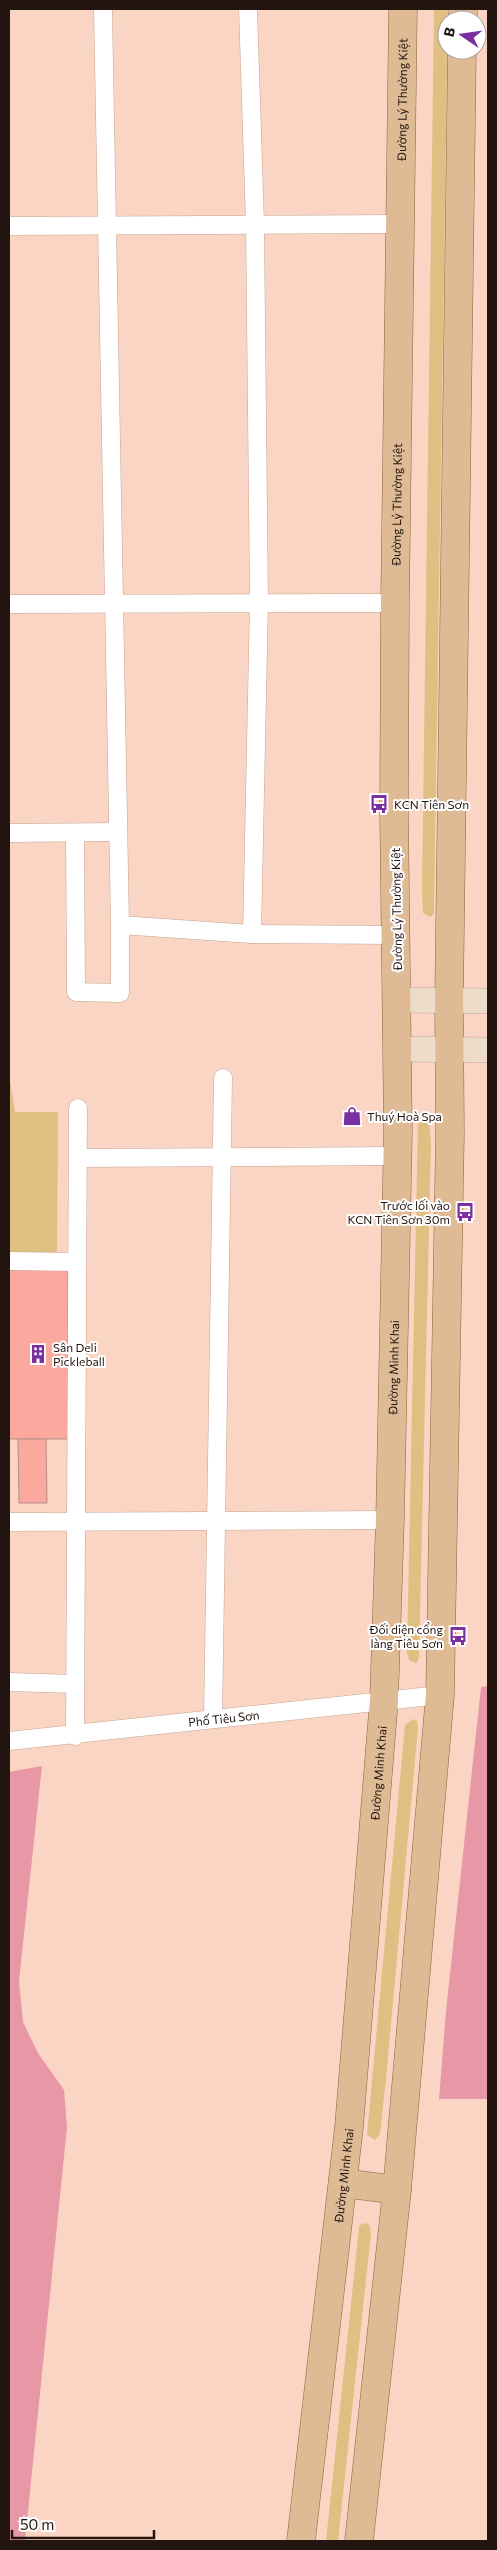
<svg xmlns="http://www.w3.org/2000/svg" width="497" height="2550" viewBox="0 0 497 2550" font-family="Commissioner,sans-serif">
<rect width="100%" height="100%" fill="#fbd5c4"/>
<!-- green -->
<g fill="#dfc082">
<path d="M434,9H448L434,911V914L430,917L423,913L422,890Z"/>
<path d="M9,1074L15,1112H58L57,1251L50,1255L9,1254Z"/>
<path d="M422,1114L429,1117L431,1143L419,1657L417,1663L409,1660L407,1652L418,1121Z"/>
<path d="M413,1719L417,1721L418,1728L386,2079L380,2134L375,2140L367,2135L405,1725Z"/>
<path d="M366,2223L370,2226L371,2233L338,2541H326L359,2228L360,2225Z"/>
</g>
<!-- water -->
<g fill="#e797a5">
<path d="M488,1686V2099H439L446,2011L481,1687Z"/>
<path d="M42,1766L19,1981L23,2022L38,2053L64,2090L67,2127L25,2541H9V1772Z"/>
</g>
<!-- building -->
<g fill="#fba99f" stroke="#b58e89">
<rect x="9" y="1270" width="59" height="169"/>
<path d="M18,1439H46L47,1503H19Z"/>
</g>
<g fill="none" stroke-linecap="round" stroke-linejoin="round">
<!-- minor casing -->
<g stroke="#c7a392" stroke-width="19">
<g id="minor">
<path d="M103,9L120,925L252,934L396,935"/>
<path d="M248,9L255,224L259,602L252,934"/>
<path d="M9,226L399,224"/>
<path d="M9,604L395,603"/>
<path d="M9,833L118,832"/>
<path d="M75,833L76,992L120,993V925"/>
<path d="M78,1158L397,1156"/>
<path d="M9,1261L77,1262"/>
<path d="M9,1522L390,1520"/>
<path d="M9,1682L75,1684"/>
<path d="M213,1719L223,1078"/>
<path d="M75,1736L78,1108"/>
<path id="s1" d="M9,1741L440,1695"/>
</g>
</g>
<!-- secondary casing -->
<g stroke="#c7a392" stroke-width="26">
<g id="secondary">
<path d="M397,1000L488,1001"/>
<path d="M397,1049L488,1050"/>
</g>
</g>
<!-- primary casing -->
<g stroke="#8e6239" stroke-width="29">
<g id="primary">
<path d="M463,20V9"/>
<path d="M343,2183L397,2190"/>
<path id="s2" d="M301,2541L349,2127L384,1700L390,1520L398,1132L394,811L395,603L403,9"/>
<path d="M359,2541L397,2190L440,1695L450,1133L449,1000L462,50"/>
</g>
</g>
<!-- minor -->
<use href="#minor" stroke="#fff" stroke-width="18"/>
<!-- secondary -->
<use href="#secondary" stroke="#eedcca" stroke-width="25"/>
<!-- primary -->
<use href="#primary" stroke="#deba95" stroke-width="28"/>
</g>
<!-- icons -->
<defs>
<g id="bus-bare" transform="scale(1.5)"><path d="M-5-6H5V4H4V6H2V4H-2V6H-4V4H-5ZM-3.5-4V0h7V-4ZM-3.5 1.2v1.5H-2V1.2ZM2 1.2v1.5H3.5V1.2Z" fill="#7a30a2" stroke="#fff" stroke-width="2.5" paint-order="stroke"/></g>
<g id="shop-bare" transform="scale(1.5)"><path d="M-5-2.5h2.3a2.7 3.5 0 0 1 5.4 0H5L5.5 6h-11ZM-1.5-2.5h3a1.5 2.3 0 0 0-3 0Z" fill="#7a30a2" stroke="#fff" stroke-width="2.5" paint-order="stroke"/></g>
<g id="building-bare" transform="scale(1.5)"><path d="M-4-6H4V6H1V3H-1V6H-4ZM-2.5-4.3h1.7v1.8h-1.7ZM.8-4.3h1.7v1.8H.8ZM-2.5-1h1.7V.8h-1.7ZM.8-1h1.7V.8H.8Z" fill="#7a30a2" stroke="#fff" stroke-width="2.5" paint-order="stroke"/></g>
</defs>
<g fill-rule="evenodd">
<use href="#bus-bare" x="379" y="804"/>
<use href="#shop-bare" x="352" y="1116"/>
<use href="#bus-bare" x="465" y="1212"/>
<use href="#building-bare" x="38" y="1354"/>
<use href="#bus-bare" x="458" y="1636"/>
</g>
<g text-anchor="middle" dominant-baseline="central" stroke-width="4" stroke-linejoin="round" paint-order="stroke">
<!-- street labels -->
<g font-size="12" fill="#22150f" stroke="#fff">
<text stroke="none"><textPath href="#s2" startOffset="2446">Đường Lý Thường Kiệt</textPath></text>
<text stroke="none"><textPath href="#s2" startOffset="2041">Đường Lý Thường Kiệt</textPath></text>
<text transform="translate(396 909) rotate(-91)">Đường Lý Thường Kiệt</text>
<text stroke="none"><textPath href="#s2" startOffset="1178">Đường Minh Khai</textPath></text>
<text stroke="none"><textPath href="#s1" startOffset="216">Phố Tiêu Sơn</textPath></text>
<text stroke="none"><textPath href="#s2" startOffset="772">Đường Minh Khai</textPath></text>
<text stroke="none"><textPath href="#s2" startOffset="368">Đường Minh Khai</textPath></text>
</g>
<!-- poi labels -->
<g font-size="12" fill="#22150f" stroke="#fff" text-anchor="start">
<text x="394" y="804">KCN Tiên Sơn</text>
<text x="367" y="1116">Thuý Hoà Spa</text>
<text x="450" y="1205" text-anchor="end">Trước lối vào<tspan x="450" dy="14">KCN Tiên Sơn 30m</tspan></text>
<text x="53" y="1347">Sân Deli<tspan x="53" dy="14">Pickleball</tspan></text>
<text x="443" y="1629" text-anchor="end">Đối diện cổng<tspan x="443" dy="14">làng Tiêu Sơn</tspan></text>
</g>
</g>
<!-- border -->
<rect width="497" height="2550" fill="none" stroke="#22150f" stroke-width="20"/>
<!-- north arrow -->
<g transform="translate(462 35) rotate(283)"><circle r="24" fill="#ffffff" stroke="#a7a19f"/>
<path d="M0-4L9 19L0 12L-9 19Z" fill="#7a30a2"/>
<text y="-8" font-size="14" font-weight="bold" text-anchor="middle" fill="#22150f">B</text>
</g>
<!-- scale -->
<path d="M12 2530v8h142v-8" fill="none" stroke="#22150f" stroke-width="2.5"/>
<text x="20" y="2530" font-size="15" fill="#22150f" stroke="#ffffff" stroke-width="4" paint-order="stroke">50 m</text>
</svg>
